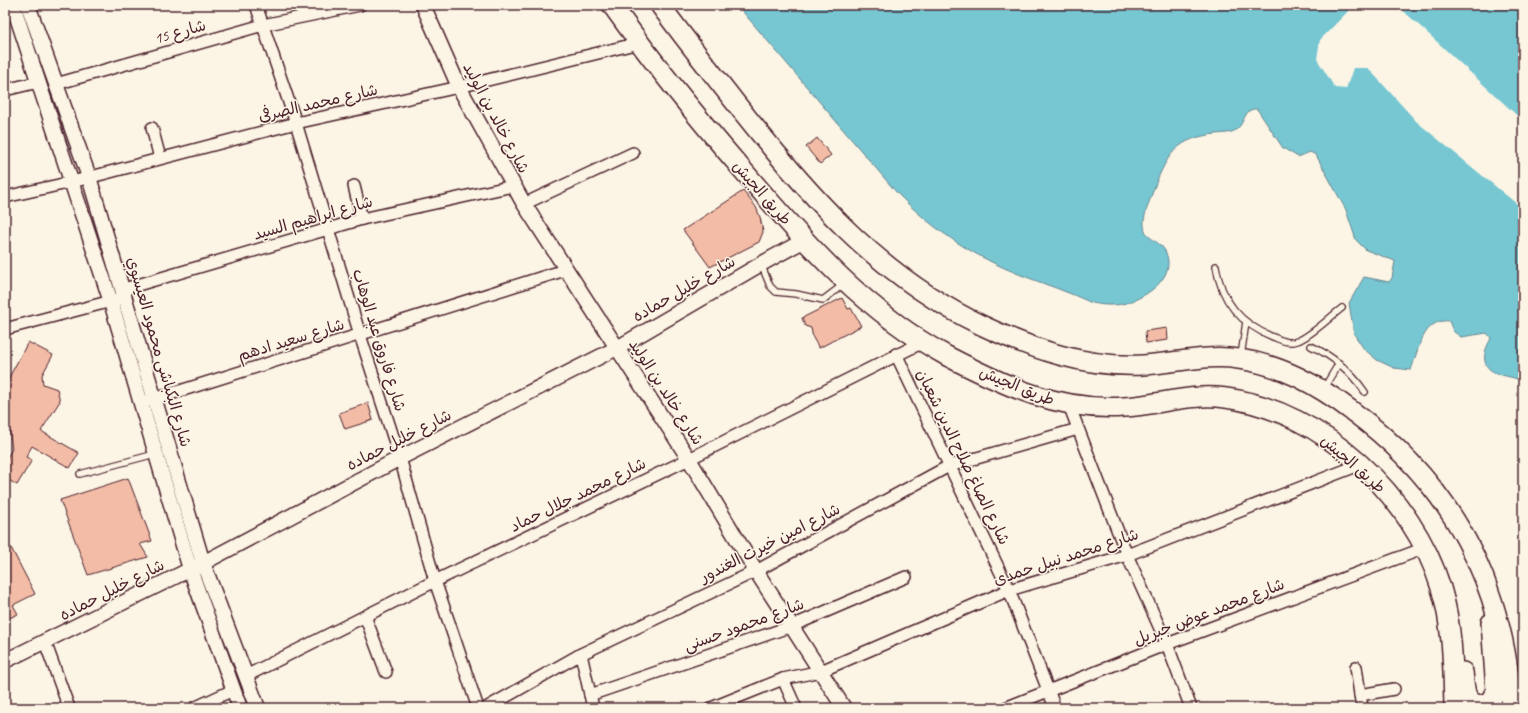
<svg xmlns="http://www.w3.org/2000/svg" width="1528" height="713" viewBox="0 0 1528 713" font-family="Caveat,'Playpen Sans Arabic',sans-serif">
<rect width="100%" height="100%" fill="#fcf5e5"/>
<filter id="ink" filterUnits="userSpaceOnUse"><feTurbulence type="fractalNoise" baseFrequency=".025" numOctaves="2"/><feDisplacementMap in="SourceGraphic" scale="8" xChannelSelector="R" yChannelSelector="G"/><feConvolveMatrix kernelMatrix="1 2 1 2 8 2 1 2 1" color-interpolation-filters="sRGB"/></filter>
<g filter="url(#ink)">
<!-- water -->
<path fill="#77c7d2" stroke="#65848f" d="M737,5H1523V381C1508,374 1481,377 1485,353C1486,347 1489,343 1491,338L1487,333L1461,337L1453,331L1449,321C1423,318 1418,351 1411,370L1394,368L1377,360L1364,349L1354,334L1349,303L1364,277L1389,282L1392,278L1395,261L1366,250L1356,240L1346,210L1316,155L1310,152L1298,157L1283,148L1257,109C1241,107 1247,131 1227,133C1180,136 1169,148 1153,191C1150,201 1143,215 1144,226C1145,240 1162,241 1166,253C1177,279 1142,300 1122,304C1111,306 1102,305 1092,303C1069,292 1044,284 1021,275C973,256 933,230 897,193Z"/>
<!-- pier -->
<path fill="#fcf5e5" d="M1354,5H1397L1523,121V209L1417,122L1368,68H1353L1346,89L1335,88L1317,59L1320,40Z"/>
<!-- building -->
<g fill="#f3bca6" stroke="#4a1f2b">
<path d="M817,138L831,155L820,164L806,147Z"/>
<path d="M743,191L756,207L760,217L763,232L759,242L710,267L683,230Z"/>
<path d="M842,298L848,309L851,308L861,326L819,348L813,338L811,328L805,326L802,318Z"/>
<path d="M1167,328L1168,340L1146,343L1145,331Z"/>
<path d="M28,342L53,355L42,375L43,384L57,389L60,401L41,431L79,453L70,468L32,446L26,457L32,460L17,485L5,478V461L12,449L5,399V385Z"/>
<path d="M368,403L373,420L345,429L339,413Z"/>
<path d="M128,478L152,541L140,544L148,557L88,575L60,500Z"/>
<path d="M5,536L35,594L13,605L18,614L5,620Z"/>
</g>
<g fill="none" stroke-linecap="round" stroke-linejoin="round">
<!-- service casing -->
<g stroke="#4a1f2b" stroke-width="8">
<g id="service">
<path d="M761,264L770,286L776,292L796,294L823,300L844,284"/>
<path d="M1216,266C1221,301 1240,324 1273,337C1281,340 1288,344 1297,341C1310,337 1330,317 1342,308"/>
<path d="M1311,346C1333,356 1351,372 1365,392"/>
<path d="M1241,356L1246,322"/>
<path d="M1324,388L1339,363"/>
<path d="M80,474L155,454"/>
</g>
</g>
<!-- minor casing -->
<g stroke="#4a1f2b" stroke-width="14">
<g id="minor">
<path d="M256,5L296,123L360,335L400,458L435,581L478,708"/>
<path d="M56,84L263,25L360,5"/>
<path d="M5,90L38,82"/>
<path d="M152,128L160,158"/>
<path d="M354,186L362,219"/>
<path d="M5,197L72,182L296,123L459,87L639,43"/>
<path d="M524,204L633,153"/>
<path d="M124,289L362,219L513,186"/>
<path d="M5,329L119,299"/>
<path d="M896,354L1009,590L1055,708"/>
<path d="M148,401L565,270"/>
<path d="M1069,405L1127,555L1167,644L1191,708"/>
<path d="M365,616L386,672"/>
<path d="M45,642L69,708"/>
<path d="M581,654L593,708"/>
<path d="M1356,667L1362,708"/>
<path d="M246,676L435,581L689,459L923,342"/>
<path d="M783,679L796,708"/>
<path d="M590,695L792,626L906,577"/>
<path d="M1360,695L1394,689"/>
<path d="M194,708L233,690"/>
<path d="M486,708L581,654L756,571L949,466L1078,429"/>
<path d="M711,708L783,679L821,671L1009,590L1127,555L1359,465"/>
<path d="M1005,708L1167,644L1425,548"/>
</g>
</g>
<!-- tertiary casing -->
<g stroke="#4a1f2b" stroke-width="17">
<g id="tertiary">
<path d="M13,5L111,302L190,569L240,708"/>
<path d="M28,5L89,177L203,563L258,708"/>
<path d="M423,5L459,87L524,204L689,459L756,571L844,708"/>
<path d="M5,661L203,563L400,458L617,348L761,264L803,241"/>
</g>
</g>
<!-- trunk casing -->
<g stroke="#4a1f2b" stroke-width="22">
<g id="trunk">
<path d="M612,5C654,64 699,120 747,175C806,244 866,312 947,356C1003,385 1060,412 1124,407C1158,405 1191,393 1226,398C1323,411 1413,496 1441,588C1453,627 1453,668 1454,708"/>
<path d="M660,5C684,38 709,69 734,101C804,190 876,275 981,325C1032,349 1086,368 1143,365C1176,363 1206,354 1239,359C1282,365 1318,385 1352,411C1453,485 1504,584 1512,708"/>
<path d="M1463,672C1465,685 1463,701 1478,705L1490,702L1496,690L1491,623"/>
</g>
</g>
<!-- service -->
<use href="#service" stroke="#fcf5e5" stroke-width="5.5"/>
<!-- minor -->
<use href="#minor" stroke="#fcf5e5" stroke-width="11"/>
<!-- tertiary -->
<use href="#tertiary" stroke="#fcf5e5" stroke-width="14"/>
<!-- trunk -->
<use href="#trunk" stroke="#fcf5e5" stroke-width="19"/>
</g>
</g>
<g text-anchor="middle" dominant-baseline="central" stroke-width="3" stroke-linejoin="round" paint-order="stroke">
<!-- street labels -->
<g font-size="16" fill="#4a1f2b" stroke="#fcf5e5">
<text transform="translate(180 32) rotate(-16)">شارع 15</text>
<text transform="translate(318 103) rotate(-13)">شارع محمد الصرفى</text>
<text transform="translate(496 118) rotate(62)">شارع خالد بن الوليد</text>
<text transform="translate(762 193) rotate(49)">طريق الجيش</text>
<text transform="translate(313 218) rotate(-16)">شارع ابراهيم السيد</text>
<text transform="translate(684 289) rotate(-30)">شارع خليل حماده</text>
<text transform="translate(291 340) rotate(-17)">شارع سعيد ادهم</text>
<text transform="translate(379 340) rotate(73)">شارع فاروق عبد الوهاب</text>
<text transform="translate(159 352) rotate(74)">شارع البكباشى محمود العيسوي</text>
<text transform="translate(1017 386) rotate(22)">طريق الجيش</text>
<text transform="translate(666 392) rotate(57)">شارع خالد بن الوليد</text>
<text transform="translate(399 440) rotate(-27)">شارع خليل حماده</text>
<text transform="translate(963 457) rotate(64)">شارع الصاغ صلاح الدين شعبان</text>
<text transform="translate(1353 464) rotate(41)">طريق الجيش</text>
<text transform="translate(578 495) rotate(-26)">شارع محمد جلال حماد</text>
<text transform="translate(770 543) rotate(-27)">شارع امين خيرت الغندور</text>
<text transform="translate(1066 557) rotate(-18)">شارع محمد نبيل حمدى</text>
<text transform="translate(112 590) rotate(-27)">شارع خليل حماده</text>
<text transform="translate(1209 612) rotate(-21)">شارع محمد عوض جبريل</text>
<text transform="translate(744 625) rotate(-20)">شارع محمود حسنى</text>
</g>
</g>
<!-- margin -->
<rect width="1528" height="713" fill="none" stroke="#fcf5e5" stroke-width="20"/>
<rect x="10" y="10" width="1508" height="693" fill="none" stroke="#4a1f2b" stroke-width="1.5" filter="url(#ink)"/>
</svg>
